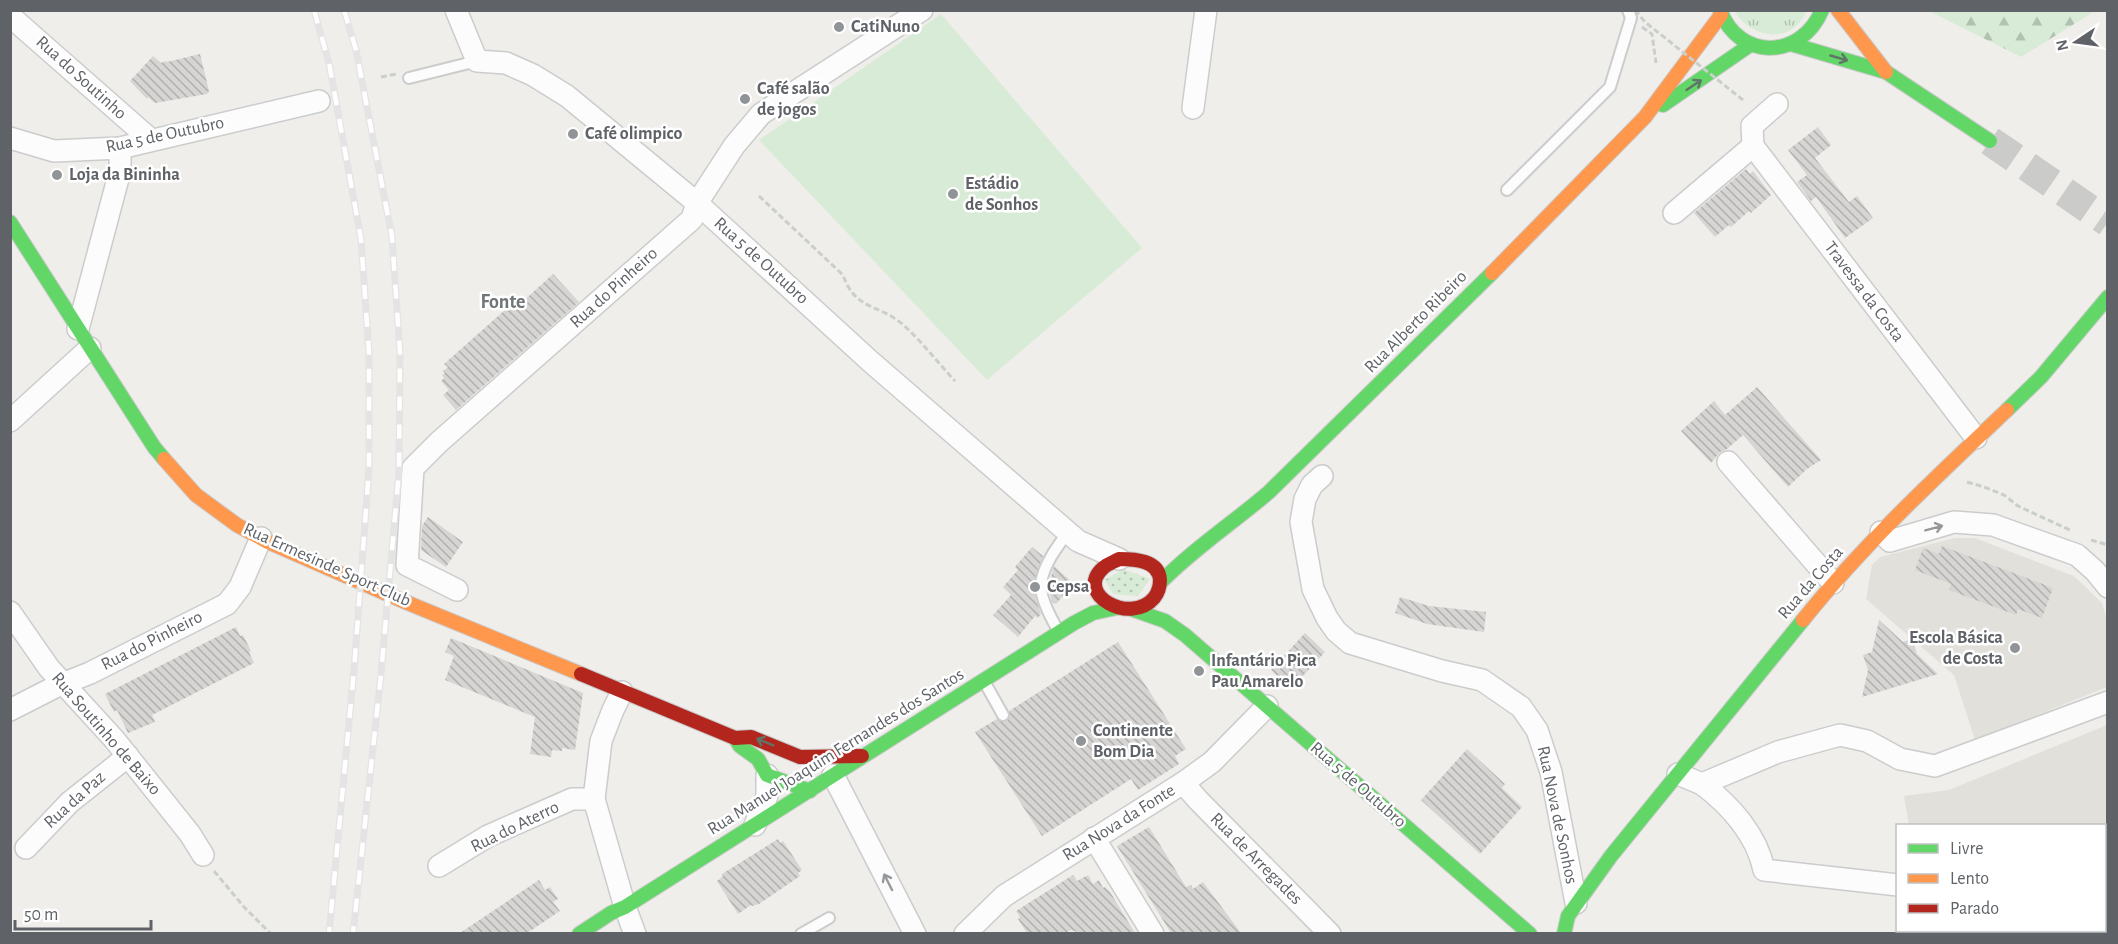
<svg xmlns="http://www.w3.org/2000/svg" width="2118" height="944" viewBox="0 0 2118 944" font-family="'Alegreya Sans',sans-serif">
<defs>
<pattern id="grass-tufts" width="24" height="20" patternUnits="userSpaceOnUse" patternTransform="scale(1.5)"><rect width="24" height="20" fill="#d8ebd6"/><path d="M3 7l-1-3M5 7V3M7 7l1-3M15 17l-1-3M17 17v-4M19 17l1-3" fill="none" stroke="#b2c2b1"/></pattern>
<pattern id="forest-firs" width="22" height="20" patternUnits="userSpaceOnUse" patternTransform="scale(1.5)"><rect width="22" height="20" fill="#d8ebd6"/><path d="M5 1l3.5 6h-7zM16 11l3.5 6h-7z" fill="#b2c2b1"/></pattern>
<pattern id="park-dots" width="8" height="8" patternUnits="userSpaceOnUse" patternTransform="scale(1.5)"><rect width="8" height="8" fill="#d8ebd6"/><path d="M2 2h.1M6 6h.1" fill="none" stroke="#b2c2b1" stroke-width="1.8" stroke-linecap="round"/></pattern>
<pattern id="building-back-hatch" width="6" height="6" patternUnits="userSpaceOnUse" patternTransform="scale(1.5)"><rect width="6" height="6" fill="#d6d5d3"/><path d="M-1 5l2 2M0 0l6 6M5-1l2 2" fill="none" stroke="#b1b0af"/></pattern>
</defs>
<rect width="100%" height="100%" fill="#efeeea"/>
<!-- education -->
<g fill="#e2e0da">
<path d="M1955,538H1975L2074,576L2102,603L2107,620V687L1975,740L1954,675L1866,599L1872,565L1880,557Z"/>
<path d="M2107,725V933H1927V931L2104,930V826L1909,825L1904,796L1949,790Z"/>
</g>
<!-- grass -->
<path fill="url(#grass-tufts)" d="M1735,11H1807C1804,15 1801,22 1796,26C1778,43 1745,32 1735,11Z"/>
<!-- forest -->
<path fill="url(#forest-firs)" d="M1929,11H2095L2021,57Z"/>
<!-- park -->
<path fill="url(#park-dots)" d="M1123,569L1150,579L1138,596L1113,594L1105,580Z"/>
<!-- pitch -->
<path fill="#d8ebd6" d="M941,14L1142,248L987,380L759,140Z"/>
<!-- building -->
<g fill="url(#building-back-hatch)">
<path d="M200,54L209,91L207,94L155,103L148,97L147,99L130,81L153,56L161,63L165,61L167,62Z"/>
<path d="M1818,127L1831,145L1815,158L1849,202L1857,196L1873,218L1845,238L1816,197L1811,201L1797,182L1807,175L1788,150Z"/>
<path d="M1746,169L1750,174L1753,171L1771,195L1751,213L1749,211L1731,227L1729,225L1715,237L1694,213Z"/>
<path d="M553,274L579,302L456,410L443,395L449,390L441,381L444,378L442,375L445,373L443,371L448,367L444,364L514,302L518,306Z"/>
<path d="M1757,387L1821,460L1807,469L1788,487L1743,435L1727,449L1720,452L1711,463L1681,431L1714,401L1725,415Z"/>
<path d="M428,517L463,542L446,567L421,550L422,526Z"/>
<path d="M1942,546L2053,588L2042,618L2018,609L2016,615L1949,590L1951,584L1915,570L1923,548L1939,554Z"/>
<path d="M1032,547L1043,556L1034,583L1035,597L1041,614L1038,618L1035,616L1018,637L993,615L1011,595L1003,587L1018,570L1015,567Z"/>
<path d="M1054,566L1074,584L1056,604L1052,602L1048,588Z"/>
<path d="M1400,597L1429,606L1486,612L1484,632L1427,624L1395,613Z"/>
<path d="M1879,620L1903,642L1912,639L1917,654L1938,674L1862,697L1868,670L1863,655L1872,652Z"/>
<path d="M236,627L240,636L243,635L251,651L249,652L254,663L152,715L155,722L128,733L117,710L114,712L105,694Z"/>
<path d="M1305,633L1325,652L1291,689L1271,670Z"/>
<path d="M451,638L583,693L575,750L562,748V751L552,750L551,757L530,754L535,717L445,680L454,656L445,652Z"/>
<path d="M1118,642L1186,749L1175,756L1179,764L1138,790L1131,779L1042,836L975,732L997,719L1002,722L1007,721L1010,716L1009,711Z"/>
<path d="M1467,749L1505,784L1502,788L1522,807L1480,854L1421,800Z"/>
<path d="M1149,827L1186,887L1191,885L1193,889L1203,882L1241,933H1171L1117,846Z"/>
<path d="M778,839L780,843L783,841L802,870L798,873L800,876L759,904L752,906L751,905L738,914L717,881L723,876L722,874Z"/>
<path d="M1073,875L1077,881L1088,875L1093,884L1099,880L1103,888L1105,887L1110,892L1135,933H1080L1071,930L1066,933H1027L1018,919L1020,917L1016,911Z"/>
<path d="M539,880L545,890L550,887L558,899L553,902L560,911L527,933H460Z"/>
</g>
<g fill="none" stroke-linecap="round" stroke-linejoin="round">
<!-- secondary-tunnel -->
<path stroke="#cbcbca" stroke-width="30" stroke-dasharray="30 15" stroke-linecap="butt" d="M1990,141L2108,222"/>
<!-- lane casing -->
<g stroke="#cbcccc" stroke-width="14">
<g id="lane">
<path d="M409,78L477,61"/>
<path d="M1507,190L1610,87L1631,18L1628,10"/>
<path d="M1059,632C1052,620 1039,597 1041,583C1044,564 1057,547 1068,532"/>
<path d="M985,683L1003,715"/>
<path d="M801,934L829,918"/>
</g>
</g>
<!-- street casing -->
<g stroke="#cbcccc" stroke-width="24">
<g id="street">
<path d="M456,10L477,61L506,63L533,75L567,96L697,203L871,362L1078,541L1119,559"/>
<path d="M10,16L151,140"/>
<path d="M1777,104L1752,126L1753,146L1976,438"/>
<path d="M1193,108L1206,10"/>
<path d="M10,138L54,151L120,148L319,101"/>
<path d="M1674,213L1753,146"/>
<path d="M78,329L120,171V148"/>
<path d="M10,421L90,348"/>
<path d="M1728,462L1833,583"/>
<path d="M1322,476L1312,485L1305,499L1301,522L1313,589L1327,618L1336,631L1350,643L1442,671L1482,680L1521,707L1537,730L1551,772L1576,903"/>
<path d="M1881,532L1890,541L1954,522L1993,525L2077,555L2095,571L2108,587"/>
<path d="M457,590L407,565L413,468L439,442L692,219L697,203L734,146L761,114L922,10"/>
<path d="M10,612L49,668L114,739L190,834L203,855"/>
<path d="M622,692L613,710L601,741L594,799L625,907L635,934"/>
<path d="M10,710L55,687L90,673L227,604L240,587L261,538"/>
<path d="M1678,774L1702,784L1778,752L1840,735L1867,741L1900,759L1935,766L2108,702"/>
<path d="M833,775L915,934"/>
<path d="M1183,783L1199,801L1330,934"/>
<path d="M1702,784C1730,805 1757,835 1764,870L1898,885"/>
<path d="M755,825L767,796V775"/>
<path d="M1094,838L1153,934"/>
<path d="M26,848L70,802L128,756"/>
<path d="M439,866L488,836L572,799H594"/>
<path d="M965,934L1004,896L1183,783L1212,762L1267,706"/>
</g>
</g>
<!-- fast casing -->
<g stroke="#cacacb" stroke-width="16">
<g id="fast">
<path d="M1720,10C1739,61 1801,60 1822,10"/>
<path d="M1791,44L1886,72L1990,141"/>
<path d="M1663,105L1750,45"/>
<path d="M10,222L154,447L164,459"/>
<path d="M2007,410L2041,377L2108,297"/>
<path d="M1160,583C1193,549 1233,523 1269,492L1492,273"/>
<path d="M1131,609L1165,621L1185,635L1530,934"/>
<path d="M735,738L740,746L758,759L767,775L810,791"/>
<path d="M579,934L611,913L625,907L1074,623L1093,613L1116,608"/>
<path d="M1564,934L1568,916L1611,856L1803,620"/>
</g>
</g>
<!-- slow casing -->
<g stroke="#cacacb" stroke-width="16">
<g id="slow">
<path d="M1838,10L1886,72"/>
<path d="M1492,273L1645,117L1721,15"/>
<path d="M164,459L196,495L237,525L266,541L403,601L581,674"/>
<path d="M1803,620C1864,544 1936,477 2007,410"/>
</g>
</g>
<!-- jam casing -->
<g stroke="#cacacb" stroke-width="16">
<g id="jam">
<path d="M1119,559C1134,559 1159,560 1160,580C1160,586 1158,593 1154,598C1130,626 1074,594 1103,568C1107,564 1114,562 1119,559Z"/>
<path d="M581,674L735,738L751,737L800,757L862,756"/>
</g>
</g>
<!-- path -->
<g stroke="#cacfcc" stroke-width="3" stroke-dasharray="6 3" stroke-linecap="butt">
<path d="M1642,27L1652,34L1656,63"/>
<path d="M381,77L397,74"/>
<path d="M759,196L843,275C855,310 878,304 901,323C921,340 937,362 955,381"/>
<path d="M1967,482L1984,487L2004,495L2018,506L2072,531"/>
<path d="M2091,540L2108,545"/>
<path d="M214,871L244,907L271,934"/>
</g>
<!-- lane -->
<use href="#lane" stroke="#fdfcfc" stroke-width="10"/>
<!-- street -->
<use href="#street" stroke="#fdfcfc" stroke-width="21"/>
<!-- fast -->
<use href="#fast" stroke="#63d668" stroke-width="14"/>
<!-- slow -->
<use href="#slow" stroke="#ff974d" stroke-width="14"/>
<!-- jam -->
<use href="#jam" stroke="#b3261e" stroke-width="14"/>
<!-- rail casing -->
<g stroke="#e4e4e4" stroke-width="7">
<g id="rail">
<path d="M314,10L329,63L361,239L369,353V469L354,670L329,934"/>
<path d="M344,10L356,50L392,237L400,353L399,471L381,674L353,934"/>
</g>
</g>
<!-- rail -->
<use href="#rail" stroke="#fff" stroke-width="4.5" stroke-dasharray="14" stroke-linecap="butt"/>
<!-- path-bridge -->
<path stroke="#cacfcc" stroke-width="3" stroke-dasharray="6 3" stroke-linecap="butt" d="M1635,10L1645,22L1743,100"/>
</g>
<!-- one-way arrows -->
<defs><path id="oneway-shaft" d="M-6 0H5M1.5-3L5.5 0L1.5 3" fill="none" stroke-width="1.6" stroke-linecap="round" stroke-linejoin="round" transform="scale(1.5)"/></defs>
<g stroke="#607468">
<use href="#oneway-shaft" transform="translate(1839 58) rotate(16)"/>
<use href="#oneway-shaft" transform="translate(1694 85) rotate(-34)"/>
<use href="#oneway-shaft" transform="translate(765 742) rotate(-158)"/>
</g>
<g stroke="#96999c">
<use href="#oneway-shaft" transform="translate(1934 528) rotate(-15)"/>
<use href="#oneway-shaft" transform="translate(888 882) rotate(-117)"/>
</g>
<!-- markers -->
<g fill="#919496" stroke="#fff" stroke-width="2">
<circle cx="839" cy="27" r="6"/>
<circle cx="745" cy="99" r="6"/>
<circle cx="573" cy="134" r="6"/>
<circle cx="57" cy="175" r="6"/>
<circle cx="953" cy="194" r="6"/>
<circle cx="1035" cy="587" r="6"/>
<circle cx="2015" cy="648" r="6"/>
<circle cx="1199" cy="671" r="6"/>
<circle cx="1081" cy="741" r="6"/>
</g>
<g text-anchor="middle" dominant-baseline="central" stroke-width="5" stroke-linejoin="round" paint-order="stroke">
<!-- poi labels -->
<g font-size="18" font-weight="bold" fill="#5f6368" stroke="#fff" text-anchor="start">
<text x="851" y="27">CatiNuno</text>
<text x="757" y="89">Café salão<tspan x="757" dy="21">de jogos</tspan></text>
<text x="585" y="134">Café olimpico</text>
<text x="69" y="175">Loja da Bininha</text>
<text x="965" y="184">Estádio<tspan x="965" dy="21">de Sonhos</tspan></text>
<text x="1047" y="587">Cepsa</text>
<text x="2003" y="638" text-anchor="end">Escola Básica<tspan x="2003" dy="21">de Costa</tspan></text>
<text x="1211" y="661">Infantário Pica<tspan x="1211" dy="21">Pau Amarelo</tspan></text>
<text x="1093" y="731">Continente<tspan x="1093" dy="21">Bom Dia</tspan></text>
</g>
<!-- street labels -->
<g font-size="18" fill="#5f6368" stroke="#fff">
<text transform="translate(81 78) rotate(42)">Rua do Soutinho</text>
<text transform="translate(165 135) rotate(-12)">Rua 5 de Outubro</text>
<text transform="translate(761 261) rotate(42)">Rua 5 de Outubro</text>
<text transform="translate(614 288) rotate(-42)">Rua do Pinheiro</text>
<text transform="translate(1864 292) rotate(53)">Travessa da Costa</text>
<text transform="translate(1416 322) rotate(-45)">Rua Alberto Ribeiro</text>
<text transform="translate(327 565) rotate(24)">Rua Ermesinde Sport Club</text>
<text transform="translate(1811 583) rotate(-49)">Rua da Costa</text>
<text transform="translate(152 641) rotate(-27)">Rua do Pinheiro</text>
<text transform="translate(106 734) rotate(49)">Rua Soutinho de Baixo</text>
<text transform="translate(836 752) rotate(-32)">Rua Manuel Joaquim Fernandes dos Santos</text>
<text transform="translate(1358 785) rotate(41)">Rua 5 de Outubro</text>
<text transform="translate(75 800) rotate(-42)">Rua da Paz</text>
<text transform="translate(1557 815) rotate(78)">Rua Nova de Sonhos</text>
<text transform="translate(1119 823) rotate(-32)">Rua Nova da Fonte</text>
<text transform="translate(515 827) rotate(-26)">Rua do Aterro</text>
<text transform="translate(1256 859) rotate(45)">Rua de Arregades</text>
</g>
<!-- neighbourhood labels -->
<g font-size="20" font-weight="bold" fill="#70757a" stroke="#fff">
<text x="503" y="302">Fonte</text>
</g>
</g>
<!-- border -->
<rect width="2118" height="944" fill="none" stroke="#5f6368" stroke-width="24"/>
<!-- legend -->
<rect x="1896" y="824" width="210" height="108" fill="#ffffff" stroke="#bfc1c3" stroke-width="1.5"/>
<rect x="1908" y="844" width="30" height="9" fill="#63d668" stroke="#bfc1c3" stroke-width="1.5"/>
<text x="1950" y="854" font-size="18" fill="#5f6368">Livre</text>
<rect x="1908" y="874" width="30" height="9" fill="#ff974d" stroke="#bfc1c3" stroke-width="1.5"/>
<text x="1950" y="884" font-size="18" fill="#5f6368">Lento</text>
<rect x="1908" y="904" width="30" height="9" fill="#b3261e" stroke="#bfc1c3" stroke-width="1.5"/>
<text x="1950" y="914" font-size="18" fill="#5f6368">Parado</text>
<!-- north arrow -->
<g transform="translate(2076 42) rotate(257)" stroke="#ffffff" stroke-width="4.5" paint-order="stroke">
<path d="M0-4.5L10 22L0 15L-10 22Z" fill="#5f6368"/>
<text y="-9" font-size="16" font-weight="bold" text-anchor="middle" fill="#5f6368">N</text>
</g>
<!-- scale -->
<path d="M15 920v9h136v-9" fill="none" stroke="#5f6368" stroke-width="3"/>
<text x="24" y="920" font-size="18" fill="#5f6368" stroke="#ffffff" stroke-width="4.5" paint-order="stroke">50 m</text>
</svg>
